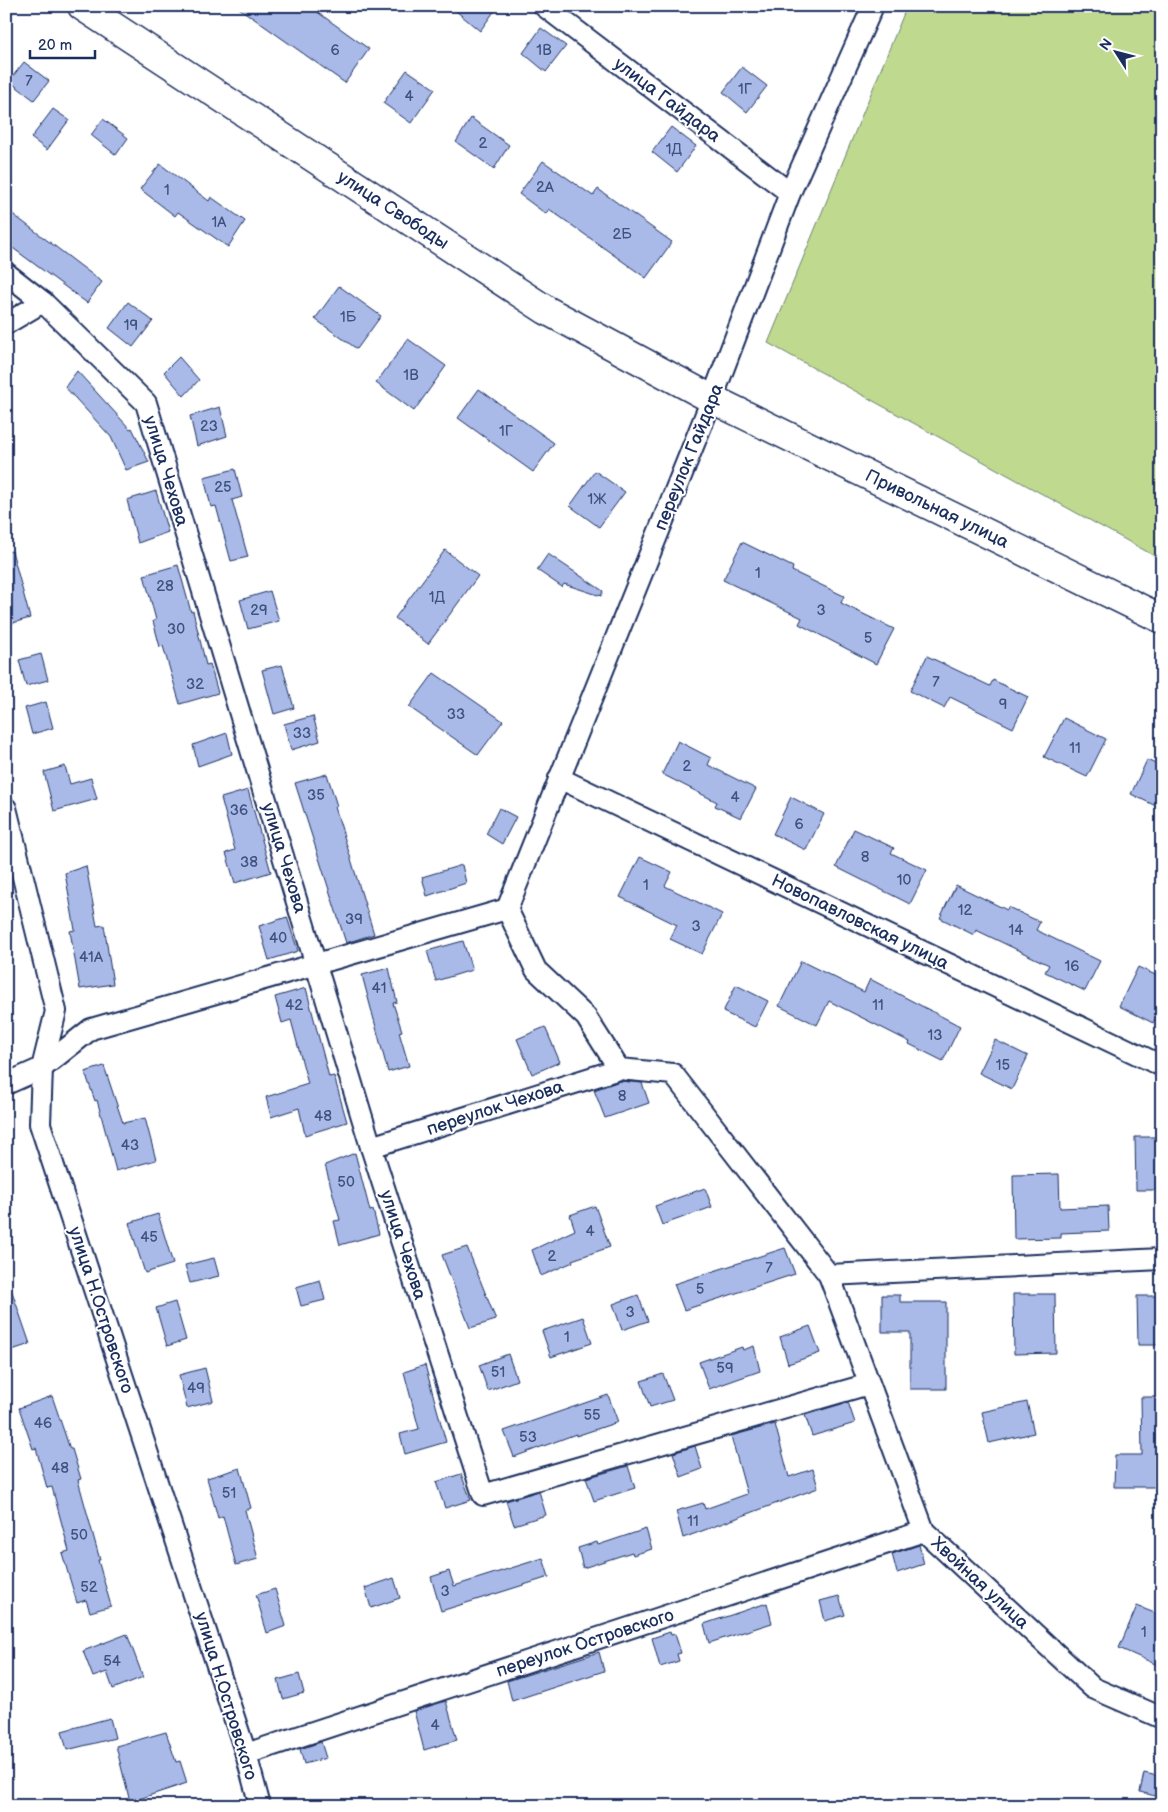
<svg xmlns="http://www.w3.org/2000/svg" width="1168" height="1812" viewBox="0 0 1168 1812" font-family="'Balsamiq Sans',sans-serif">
<rect width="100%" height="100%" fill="#fff"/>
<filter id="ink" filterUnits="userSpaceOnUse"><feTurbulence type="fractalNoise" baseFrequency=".02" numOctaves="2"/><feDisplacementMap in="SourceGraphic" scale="10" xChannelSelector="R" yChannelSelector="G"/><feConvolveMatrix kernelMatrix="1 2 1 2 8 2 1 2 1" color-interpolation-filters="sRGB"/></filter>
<g filter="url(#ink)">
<!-- green -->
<path fill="#bfd98f" stroke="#6d8476" d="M907,6H1162V560L768,343Z"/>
<!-- building -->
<g fill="#a9b9e8" stroke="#1b2f5e">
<path d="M236,6H309L369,49L345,83Z"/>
<path d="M450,6H498L480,31Z"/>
<path d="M541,28L566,46L546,72L523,53Z"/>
<path d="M24,62L49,81L34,100L9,81Z"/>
<path d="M742,67L767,86L747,112L723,92Z"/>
<path d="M407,70L435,89L411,123L383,103Z"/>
<path d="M53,109L69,120L47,150L31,138Z"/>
<path d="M471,118L509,145L494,169L456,142Z"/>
<path d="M103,119L128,138L116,155L91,135Z"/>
<path d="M671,127L696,146L677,172L652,152Z"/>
<path d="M543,161L593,196L598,189L672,242L646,278L549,209L546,214L519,194Z"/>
<path d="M160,164L209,201L211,197L245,221L228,247L178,212L175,216L140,189Z"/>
<path d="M6,209L102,282L87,303L6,243Z"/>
<path d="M339,286L381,316L357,349L315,319Z"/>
<path d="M128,302L153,321L133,347L109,328Z"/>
<path d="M408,339L446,366L414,411L376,383Z"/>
<path d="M179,357L199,380L184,396L164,372Z"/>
<path d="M77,371L130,429L132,428L149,462L126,470L111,437L65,387Z"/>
<path d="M479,389L554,443L533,472L458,418Z"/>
<path d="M220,407L227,436L197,446L190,416Z"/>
<path d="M235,469L242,497L232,500L248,557L231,561L216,506L211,507L204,477Z"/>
<path d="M595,471L625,492L599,527L570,506Z"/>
<path d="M156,491L168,532L138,543L127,500Z"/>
<path d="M742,542L793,567L792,571L844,596L841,603L894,629L876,664L799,624L802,618L723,580Z"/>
<path d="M445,550L478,576L428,644L395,618Z"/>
<path d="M12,551L30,618L6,625V552Z"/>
<path d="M548,554L603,591L601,596L564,584L562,587L537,570Z"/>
<path d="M178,565L191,612L193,611L206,665L210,664L218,693L180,704L163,646L160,647L153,621L156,620L144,575Z"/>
<path d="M270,591L279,621L248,629L240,600Z"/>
<path d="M41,654L48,680L26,686L19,660Z"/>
<path d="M927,656L990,686L993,680L1028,697L1013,728L950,697L944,708L910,691Z"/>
<path d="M282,665L294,708L274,714L262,670Z"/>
<path d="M434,673L503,721L478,755L409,707Z"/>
<path d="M46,702L53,728L32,734L25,708Z"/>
<path d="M313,716L320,741L291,750L284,724Z"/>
<path d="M1064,718L1106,739L1087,777L1044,757Z"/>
<path d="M227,733L232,754L198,766L193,745Z"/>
<path d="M678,741L711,758L708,765L756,789L741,818L715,806L717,802L662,774Z"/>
<path d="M1147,760L1162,767V809L1131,794Z"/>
<path d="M65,766L70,784L91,778L97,799L54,811L44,772Z"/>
<path d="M327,774L337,806L335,807L374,934L346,943L295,783Z"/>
<path d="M248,790L271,872L235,883L226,853L235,850L221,798Z"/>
<path d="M791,797L824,814L806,850L773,834Z"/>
<path d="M499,808L516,817L502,844L486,834Z"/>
<path d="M854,829L894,848L891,853L927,870L910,904L836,867Z"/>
<path d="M640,857L672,872L665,886L722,914L702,954L670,939L677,925L620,897Z"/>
<path d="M462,865L466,883L427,896L422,877Z"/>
<path d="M86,866L97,926L104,925L113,984L80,989L70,931L75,930L65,873Z"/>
<path d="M956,885L1007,910L1008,907L1040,922L1036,930L1100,961L1085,991L1045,972L1049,965L976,930L974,935L940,918Z"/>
<path d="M287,917L298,951L269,960L259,926Z"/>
<path d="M463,941L472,970L436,981L427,951Z"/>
<path d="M801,961L864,992L870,979L960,1026L943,1061L909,1044L910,1042L829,1001L817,1025L779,1006Z"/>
<path d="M1138,967L1162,978V1006L1153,1023L1119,1006Z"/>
<path d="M389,968L397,1002L393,1003L402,1031L399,1032L409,1066L388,1072L362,975Z"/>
<path d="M736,985L768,1001L755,1027L723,1012Z"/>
<path d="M306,988L329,1077L334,1076L347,1122L305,1135L299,1108L271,1117L266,1097L308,1084L291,1020L282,1023L275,997Z"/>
<path d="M545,1027L560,1062L532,1074L517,1039Z"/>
<path d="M995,1040L1028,1056L1012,1089L979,1073Z"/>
<path d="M104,1066L123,1123L145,1118L156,1160L116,1171L97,1100L95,1101L85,1072Z"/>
<path d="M620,1081L642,1083L649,1103L605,1118L594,1090Z"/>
<path d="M1135,1137H1162V1190H1136Z"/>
<path d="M355,1153L370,1211L373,1210L379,1234L340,1245L334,1221L340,1220L325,1165Z"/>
<path d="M1059,1174L1060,1208L1108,1206L1109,1231L1061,1233V1238L1014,1239L1013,1175Z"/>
<path d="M705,1188L712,1207L662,1225L655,1206Z"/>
<path d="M595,1206L610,1247L572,1260L573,1262L541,1276L532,1250L575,1230L570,1215Z"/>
<path d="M158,1214L173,1264L145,1273L129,1223Z"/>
<path d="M467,1247L496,1320L470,1328L442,1255Z"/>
<path d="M785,1248L795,1274L684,1310L674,1284Z"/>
<path d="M214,1258L219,1276L190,1283L185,1265Z"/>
<path d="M320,1280L325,1300L301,1306L296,1287Z"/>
<path d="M9,1283L30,1344L6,1352V1284Z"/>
<path d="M1013,1294H1055L1056,1353L1014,1354Z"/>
<path d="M638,1295L648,1321L622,1330L613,1304Z"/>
<path d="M882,1295H900V1302H946V1389H910V1332H882Z"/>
<path d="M1137,1296H1162V1345H1138Z"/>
<path d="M175,1302L186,1340L167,1346L156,1308Z"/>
<path d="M583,1317L592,1343L551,1357L542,1331Z"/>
<path d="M810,1326L820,1353L788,1364L780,1337Z"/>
<path d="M754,1346L760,1371L709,1389L699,1362L742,1347L743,1350Z"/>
<path d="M508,1354L517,1380L488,1391L479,1365Z"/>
<path d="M425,1365L446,1442L405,1454L400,1434L419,1429L404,1372Z"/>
<path d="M205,1368L213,1401L187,1408L179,1375Z"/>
<path d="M663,1374L673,1400L650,1407L641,1381Z"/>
<path d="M608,1395L618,1422L576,1436V1434L514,1457L504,1431Z"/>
<path d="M52,1396L70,1449H72L81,1479L78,1480L100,1560H98L111,1606L90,1612L86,1600L77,1603L62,1553L69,1551L52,1487L47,1488L36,1448L33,1449L19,1408Z"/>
<path d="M1141,1397H1162V1487H1114L1115,1455H1142Z"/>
<path d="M848,1402L855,1423L812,1436L805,1415Z"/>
<path d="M1027,1402L1034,1433L989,1443L982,1412Z"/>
<path d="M775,1424L789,1477L813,1469L818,1488L683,1538L676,1511L703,1503L705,1509L747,1494L731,1436Z"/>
<path d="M695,1446L702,1469L681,1477L673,1453Z"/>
<path d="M628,1466L635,1488L594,1501L586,1478Z"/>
<path d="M240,1468L251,1508L245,1510L258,1559L236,1565L223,1516L218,1518L207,1478Z"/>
<path d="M461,1474L471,1500L445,1508L436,1482Z"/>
<path d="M539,1491L546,1515L514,1525L506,1501Z"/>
<path d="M646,1529L652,1549L633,1555L632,1552L583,1568L578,1548L597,1542L598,1545Z"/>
<path d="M919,1545L924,1564L897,1573L892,1554Z"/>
<path d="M543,1558L549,1577L441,1611L431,1577L449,1571L454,1586Z"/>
<path d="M394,1578L400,1598L371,1608L365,1588Z"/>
<path d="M275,1589L286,1626L267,1633L256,1595Z"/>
<path d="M839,1596L845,1615L825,1621L820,1601Z"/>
<path d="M767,1603L772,1623L709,1643L704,1624Z"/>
<path d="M1137,1606L1162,1616V1667L1119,1648Z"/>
<path d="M670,1632L671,1635L675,1634L681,1653L677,1654L679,1661L660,1667L652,1638Z"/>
<path d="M127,1634L143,1677L113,1689L107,1672L93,1677L83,1651Z"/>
<path d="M599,1652L604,1671L512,1701L507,1681Z"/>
<path d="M299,1674L304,1693L283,1699L278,1680Z"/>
<path d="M446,1701L457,1740L424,1750L414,1711Z"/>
<path d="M110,1718L115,1738L67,1750L62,1731Z"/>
<path d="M166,1732L176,1762L180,1761L187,1783L130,1802L116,1746Z"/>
<path d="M321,1742L326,1758L304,1764L300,1749Z"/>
<path d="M1144,1773L1162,1777V1798L1140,1792Z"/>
</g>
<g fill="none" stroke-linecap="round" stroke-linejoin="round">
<!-- street casing -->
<g stroke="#1b2f5e" stroke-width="24">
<g id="street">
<path d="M544,6L790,193"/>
<path d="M6,273L43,302L146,403L371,1147L483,1495L869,1384"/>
<path d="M6,324L43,302"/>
<path d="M559,778L1162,1066"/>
<path d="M6,808L56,1011L42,1068L40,1124L246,1754L260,1806"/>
<path d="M507,909L536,970L586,1017L619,1069L673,1074L829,1275L924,1531L1093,1688L1162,1718"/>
<path d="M507,909L712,399L790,193L873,6"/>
<path d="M6,1084L42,1068L91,1029L507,909"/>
<path d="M371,1147L619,1069"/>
<path d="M829,1275L1162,1259"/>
<path d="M246,1754L924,1531"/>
</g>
</g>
<!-- secondary casing -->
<g stroke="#1b2f5e" stroke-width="31">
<path id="secondary" d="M82,6L546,310L712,399L1162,619"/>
</g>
<!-- street -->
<use href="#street" stroke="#fff" stroke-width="20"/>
<!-- secondary -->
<use href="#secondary" stroke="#fff" stroke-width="28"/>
</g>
</g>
<g text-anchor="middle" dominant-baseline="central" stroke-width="4" stroke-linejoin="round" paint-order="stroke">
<!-- number labels -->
<g font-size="15" fill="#3e5280">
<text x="335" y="50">6</text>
<text x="544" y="50">1В</text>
<text x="29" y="81">7</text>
<text x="745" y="89">1Г</text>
<text x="409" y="96">4</text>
<text x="483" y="143">2</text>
<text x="674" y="149">1Д</text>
<text x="545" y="187">2А</text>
<text x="167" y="190">1</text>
<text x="219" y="222">1А</text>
<text x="622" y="234">2Б</text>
<text x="348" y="317">1Б</text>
<text x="131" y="325">19</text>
<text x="411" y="375">1В</text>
<text x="209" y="426">23</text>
<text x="506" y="431">1Г</text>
<text x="223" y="487">25</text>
<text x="597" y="499">1Ж</text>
<text x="758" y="573">1</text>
<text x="165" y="586">28</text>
<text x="437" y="597">1Д</text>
<text x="259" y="610">29</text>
<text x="821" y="610">3</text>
<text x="176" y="629">30</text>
<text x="868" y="638">5</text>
<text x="936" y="682">7</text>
<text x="195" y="684">32</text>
<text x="1003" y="704">9</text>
<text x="456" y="714">33</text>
<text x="302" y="733">33</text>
<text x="1075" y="748">11</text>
<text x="687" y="766">2</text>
<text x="316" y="795">35</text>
<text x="735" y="797">4</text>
<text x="239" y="810">36</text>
<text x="799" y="824">6</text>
<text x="865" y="857">8</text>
<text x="249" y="862">38</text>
<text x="904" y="880">10</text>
<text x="646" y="885">1</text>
<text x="965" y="910">12</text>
<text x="354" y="919">39</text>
<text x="696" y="926">3</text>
<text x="1016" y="930">14</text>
<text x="278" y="938">40</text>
<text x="91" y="957">41А</text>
<text x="1072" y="966">16</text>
<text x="379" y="988">41</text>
<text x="294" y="1005">42</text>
<text x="878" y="1005">11</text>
<text x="935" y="1035">13</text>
<text x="1003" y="1065">15</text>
<text x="622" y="1096">8</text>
<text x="323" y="1116">48</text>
<text x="130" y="1145">43</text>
<text x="346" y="1182">50</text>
<text x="590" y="1231">4</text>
<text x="149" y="1237">45</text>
<text x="552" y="1256">2</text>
<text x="769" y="1268">7</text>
<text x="700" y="1289">5</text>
<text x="630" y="1312">3</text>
<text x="567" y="1337">1</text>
<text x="725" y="1368">59</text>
<text x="498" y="1372">51</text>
<text x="196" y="1388">49</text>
<text x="592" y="1415">55</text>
<text x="43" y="1423">46</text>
<text x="528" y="1437">53</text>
<text x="60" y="1468">48</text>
<text x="229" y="1493">51</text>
<text x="693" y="1521">11</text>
<text x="79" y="1535">50</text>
<text x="89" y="1587">52</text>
<text x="445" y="1591">3</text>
<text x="1144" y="1632">1</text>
<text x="112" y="1661">54</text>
<text x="435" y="1725">4</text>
</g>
<!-- street labels -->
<g font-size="18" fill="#1b2f5e" stroke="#fff">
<text transform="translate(667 100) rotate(37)">улица Гайдара</text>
<text transform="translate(393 210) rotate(33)">улица Свободы</text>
<text transform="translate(689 457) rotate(-68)">переулок Гайдара</text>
<text transform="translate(166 471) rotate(73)">улица Чехова</text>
<text transform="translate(937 509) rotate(26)">Привольная улица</text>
<text transform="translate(284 858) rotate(73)">улица Чехова</text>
<text transform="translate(860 922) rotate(26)">Новопавловская улица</text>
<text transform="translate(495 1108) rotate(-18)">переулок Чехова</text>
<text transform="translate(403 1245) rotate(72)">улица Чехова</text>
<text transform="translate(101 1310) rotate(72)">улица Н.Островского</text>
<text transform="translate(980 1583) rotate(43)">Хвойная улица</text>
<text transform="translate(585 1643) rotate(-18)">переулок Островского</text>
<text transform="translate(226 1696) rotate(73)">улица Н.Островского</text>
</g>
</g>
<!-- margin -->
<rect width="1168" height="1812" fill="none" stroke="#fff" stroke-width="25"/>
<rect x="12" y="12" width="1143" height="1787" fill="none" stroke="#1b2f5e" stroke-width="2" filter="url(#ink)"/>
<!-- north arrow -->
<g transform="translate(1116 52) rotate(306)" stroke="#ffffff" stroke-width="4" paint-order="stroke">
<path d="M0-4L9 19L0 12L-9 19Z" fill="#1b2f5e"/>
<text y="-8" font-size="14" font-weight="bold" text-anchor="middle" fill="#1b2f5e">N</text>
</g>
<!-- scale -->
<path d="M30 50v8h65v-8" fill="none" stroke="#1b2f5e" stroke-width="2.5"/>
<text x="38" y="50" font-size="15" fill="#1b2f5e" stroke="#ffffff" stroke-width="4" paint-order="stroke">20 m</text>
</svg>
